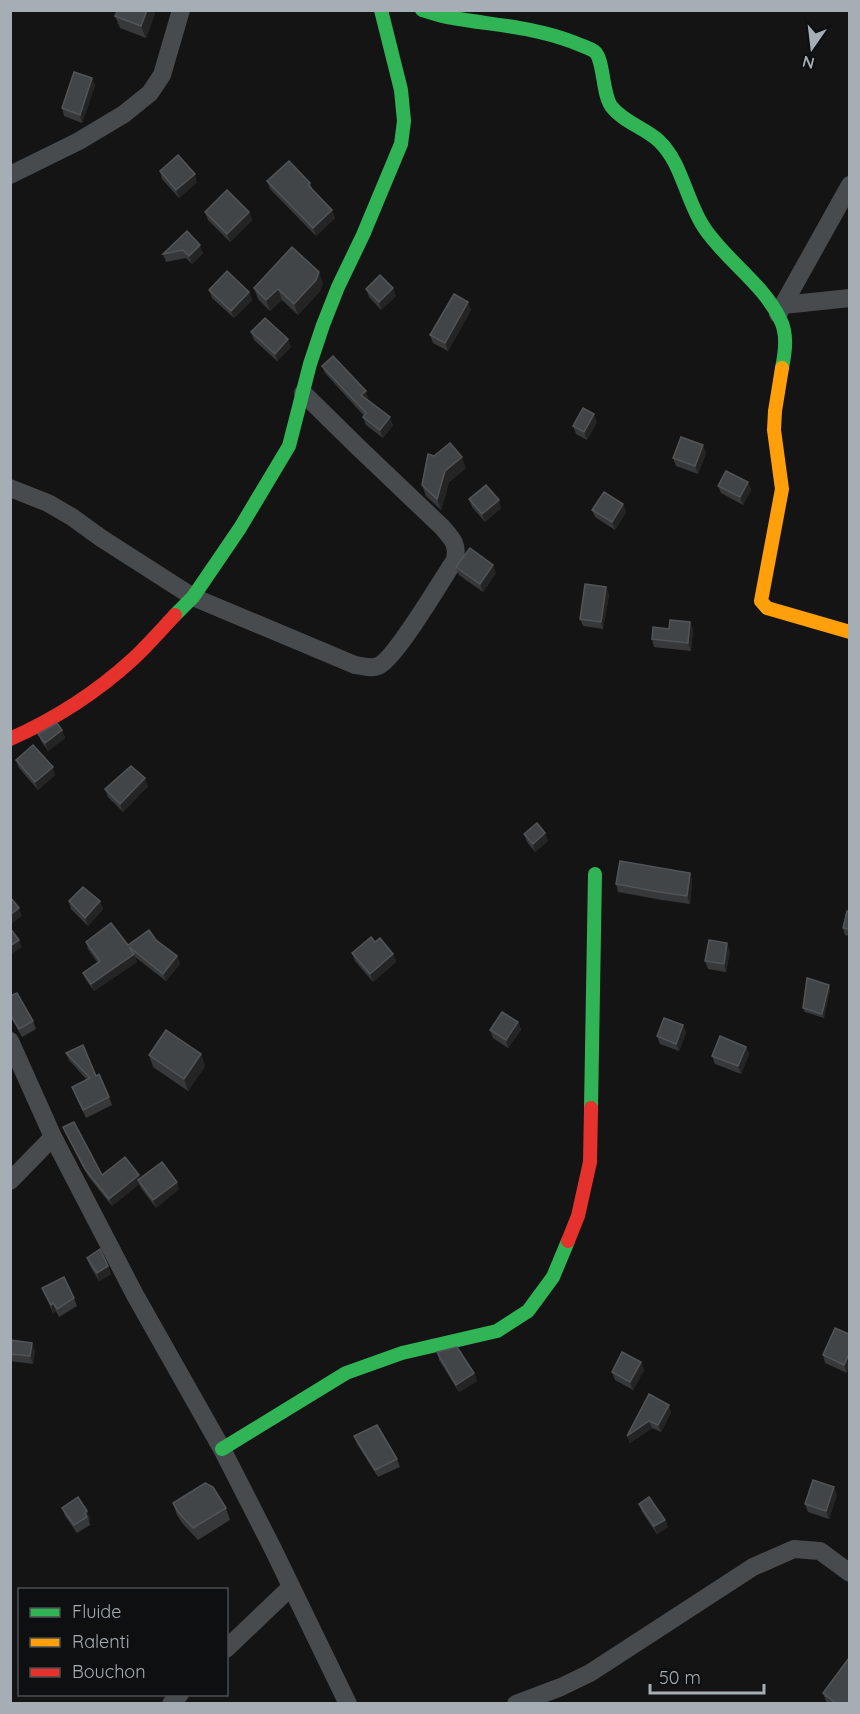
<svg xmlns="http://www.w3.org/2000/svg" width="860" height="1714" viewBox="0 0 860 1714" font-family="Quicksand,sans-serif">
<rect width="100%" height="100%" fill="#141414"/>
<g fill="none" stroke-linecap="round" stroke-linejoin="round">
<!-- street -->
<g stroke="#484b4d" stroke-width="18">
<path d="M10,175L79,141L124,114L150,93L162,75L181,10"/>
<path d="M783,305L850,298"/>
<path d="M778,314L850,185"/>
<path d="M10,488L48,503L72,517L101,538L193,597L355,665C363,666 371,669 378,666C395,660 442,579 455,560C458,543 452,539 442,527L359,448L303,393"/>
<path d="M10,1041L53,1137L135,1295L222,1449L273,1549L348,1704"/>
<path d="M10,1181L53,1137"/>
<path d="M226,1649L291,1587"/>
<path d="M171,1704L180,1694"/>
<path d="M516,1704L561,1687L590,1673L753,1567L794,1549L820,1551L850,1573"/>
</g>
<!-- fast -->
<g stroke="#30b455" stroke-width="14">
<path d="M422,10C432,13 442,17 453,18C493,25 535,27 573,42C579,45 588,47 594,51C604,58 602,93 611,106C623,122 645,128 659,141C683,164 686,202 705,229C727,261 763,284 780,319C788,334 785,353 782,368"/>
<path d="M175,615L193,597L240,528L289,446L310,364L323,325L338,287L363,235L401,144L404,121L401,90L381,10"/>
<path d="M591,1108L595,874"/>
<path d="M222,1449L346,1373L402,1353L497,1331L528,1311L553,1277L568,1241"/>
</g>
<!-- slow -->
<path stroke="#ff9f0a" stroke-width="14" d="M782,368L775,411L774,430L782,489L761,601L767,608L850,632"/>
<!-- jam -->
<g stroke="#e5322d" stroke-width="14">
<path d="M10,739C55,719 97,692 133,659C148,645 161,630 175,615"/>
<path d="M568,1241L578,1216L590,1162L591,1108"/>
</g>
</g>
<!-- wall -->
<g fill="#363839">
<path d="M155,13L146,38L120,28L115,16Z"/>
<path d="M92,78L95,86L82,123L64,116L62,108Z"/>
<path d="M160,171L197,182L179,198L162,179Z"/>
<path d="M267,181L310,183L313,190L332,210L335,218L316,236L270,189Z"/>
<path d="M205,212H249L252,220L230,242L208,220Z"/>
<path d="M187,231L203,253L192,264L186,258L166,262L163,254Z"/>
<path d="M323,283L320,291L298,315L282,300L270,311L258,299L254,288Z"/>
<path d="M366,289L396,296L381,310L369,297Z"/>
<path d="M209,290L249,292L252,300L234,318L212,298Z"/>
<path d="M471,310L448,351L433,343L430,335Z"/>
<path d="M251,332L291,347L277,361L254,340Z"/>
<path d="M322,366L368,398L367,399L393,425L383,438L366,425L363,417L364,416L325,373Z"/>
<path d="M597,422L587,440L576,434L573,426Z"/>
<path d="M706,453L698,474L676,466L673,458Z"/>
<path d="M466,468L449,482L441,510L426,496L422,485Z"/>
<path d="M748,482L751,490L743,505L721,493L718,486Z"/>
<path d="M469,499L501,508L485,522L472,507Z"/>
<path d="M623,504L626,512L615,530L595,517L592,510Z"/>
<path d="M456,567L496,573L483,592L459,575Z"/>
<path d="M606,587L609,595L603,629L583,626L580,619Z"/>
<path d="M690,622L693,630L691,651L654,647L652,639L669,629Z"/>
<path d="M62,730L65,738L48,751L41,741L38,734Z"/>
<path d="M16,760L55,775L38,790L19,768Z"/>
<path d="M148,786L123,812L108,797L105,789Z"/>
<path d="M545,833L548,841L535,852L527,842L524,834Z"/>
<path d="M690,873L692,881L690,904L662,900L618,892L616,884Z"/>
<path d="M69,901H100L103,909L88,926L71,909Z"/>
<path d="M849,912V936L845,935L843,928Z"/>
<path d="M156,940L177,956L180,964L166,981L135,957L137,962L94,991L86,980L83,973L98,963L88,949L86,942L128,945Z"/>
<path d="M375,942L393,954L396,962L373,982L355,961L352,953Z"/>
<path d="M730,951L726,972L708,969L705,961Z"/>
<path d="M829,985L830,989L824,1018L805,1012L803,1008Z"/>
<path d="M10,996L33,1021L36,1029L22,1037L10,1016Z"/>
<path d="M518,1022L521,1030L508,1048L493,1038L490,1030Z"/>
<path d="M683,1025L686,1033L679,1051L660,1044L657,1036Z"/>
<path d="M746,1047L749,1054L741,1074L715,1064L712,1056Z"/>
<path d="M66,1053L96,1076L109,1097L112,1105L86,1118L72,1087L87,1080L69,1060Z"/>
<path d="M201,1054L205,1066L188,1091L153,1067L149,1055Z"/>
<path d="M63,1127L102,1175L140,1179L179,1189L156,1208L141,1188L139,1184L112,1206L88,1176L66,1134Z"/>
<path d="M87,1258L108,1266L111,1274L99,1281L90,1266Z"/>
<path d="M42,1288L74,1298L77,1306L59,1317L56,1311L53,1313Z"/>
<path d="M835,1328L847,1373L825,1363L823,1355Z"/>
<path d="M10,1340L32,1343L35,1351L33,1364L10,1361Z"/>
<path d="M437,1352L474,1373L477,1381L459,1392L439,1360Z"/>
<path d="M641,1362L644,1370L633,1390L615,1380L612,1372Z"/>
<path d="M649,1394L671,1412L661,1432L652,1428L630,1443L627,1436Z"/>
<path d="M354,1436L397,1459L400,1467L378,1477L357,1444Z"/>
<path d="M837,1495L829,1519L808,1512L805,1504Z"/>
<path d="M173,1503L226,1508L230,1520L198,1540L182,1523L177,1515Z"/>
<path d="M639,1504L665,1520L668,1527L657,1534L642,1512Z"/>
<path d="M62,1508L87,1511L90,1519L89,1520L90,1525L77,1533L65,1516Z"/>
<path d="M823,1693L849,1704H827Z"/>
</g>
<!-- shaded-wall -->
<g fill="#242425">
<path d="M147,10H154L155,13L146,38L141,26Z"/>
<path d="M92,78L95,86L82,123L80,115Z"/>
<path d="M195,174L197,182L179,198L176,190Z"/>
<path d="M332,210L335,218L316,236L313,228Z"/>
<path d="M249,212L252,220L230,242L227,234Z"/>
<path d="M200,245L203,253L192,264L189,256Z"/>
<path d="M319,272L323,283L320,291L298,315L294,304Z"/>
<path d="M393,288L396,296L381,310L379,302Z"/>
<path d="M278,289L282,300L270,311L266,300Z"/>
<path d="M249,292L252,300L234,318L231,311Z"/>
<path d="M468,302L471,310L448,351L445,343Z"/>
<path d="M288,339L291,347L277,361L275,354Z"/>
<path d="M366,391L368,398L364,403L361,395Z"/>
<path d="M594,414L597,422L587,440L584,432Z"/>
<path d="M390,417L393,425L383,438L380,430Z"/>
<path d="M703,445L706,453L698,474L695,466Z"/>
<path d="M462,457L466,468L449,482L441,510L437,499L445,471Z"/>
<path d="M748,482L751,490L743,505L740,497Z"/>
<path d="M499,500L501,508L485,522L482,514Z"/>
<path d="M623,504L626,512L615,530L612,522Z"/>
<path d="M493,565L496,573L483,592L480,584Z"/>
<path d="M606,587L609,595L603,629L601,622Z"/>
<path d="M690,622L693,630L691,651L688,643Z"/>
<path d="M62,730L65,738L48,751L45,743Z"/>
<path d="M53,767L55,775L38,790L35,782Z"/>
<path d="M145,778L148,786L123,812L120,804Z"/>
<path d="M545,833L548,841L535,852L533,844Z"/>
<path d="M690,873L692,881L690,904L687,896Z"/>
<path d="M100,901L103,909L88,926L85,918Z"/>
<path d="M19,908L22,916L10,925V915Z"/>
<path d="M19,940L22,947L10,955V946Z"/>
<path d="M727,943L730,951L726,972L724,964Z"/>
<path d="M134,954L137,962L94,991L91,984Z"/>
<path d="M393,954L396,962L373,982L370,974Z"/>
<path d="M177,956L180,964L166,981L163,974Z"/>
<path d="M829,985L830,989L824,1018L822,1014Z"/>
<path d="M518,1022L521,1030L508,1048L506,1040Z"/>
<path d="M683,1025L686,1033L679,1051L676,1044Z"/>
<path d="M746,1047L749,1054L741,1074L738,1066Z"/>
<path d="M201,1054L205,1066L188,1091L184,1079Z"/>
<path d="M139,1175L142,1182L138,1180L139,1184L112,1206L109,1199Z"/>
<path d="M177,1182L179,1189L156,1208L153,1200Z"/>
<path d="M108,1266L111,1274L99,1281L97,1273Z"/>
<path d="M53,1303L56,1311L53,1313L51,1305Z"/>
<path d="M32,1343L35,1351L33,1364L30,1356Z"/>
<path d="M849,1354V1368L847,1373L844,1365Z"/>
<path d="M641,1362L644,1370L633,1390L630,1382Z"/>
<path d="M474,1373L477,1381L459,1392L456,1385Z"/>
<path d="M669,1405L671,1412L661,1432L658,1425Z"/>
<path d="M649,1421L652,1428L630,1443L627,1436Z"/>
<path d="M834,1487L837,1495L829,1519L826,1511Z"/>
<path d="M87,1511L90,1519L89,1520L85,1513Z"/>
<path d="M665,1520L668,1527L657,1534L654,1526Z"/>
</g>
<!-- building -->
<g fill="#424547" stroke="#525558" stroke-width="1.5">
<path d="M118,10H147L141,26L115,16Z"/>
<path d="M74,72L92,78L80,115L62,108Z"/>
<path d="M178,155L195,174L176,190L160,171Z"/>
<path d="M289,161L310,183L308,185L332,210L313,228L267,181Z"/>
<path d="M227,190L249,212L227,234L205,212Z"/>
<path d="M187,231L200,245L189,256L183,250L163,254Z"/>
<path d="M292,247L319,272L316,280L294,304L278,289L266,300L254,288Z"/>
<path d="M227,271L249,292L231,311L209,290Z"/>
<path d="M380,275L393,288L379,302L366,289Z"/>
<path d="M454,294L468,302L445,343L430,335Z"/>
<path d="M265,318L288,339L275,354L251,332Z"/>
<path d="M333,356L366,391L361,395L390,417L380,430L363,417L366,413L322,366Z"/>
<path d="M583,408L594,414L584,432L573,426Z"/>
<path d="M681,437L703,445L695,466L673,458Z"/>
<path d="M450,443L462,457L445,471L437,499L422,485L428,454L434,456Z"/>
<path d="M726,471L748,482L740,497L718,486Z"/>
<path d="M486,485L499,500L482,514L469,499Z"/>
<path d="M604,492L623,504L612,522L592,510Z"/>
<path d="M470,548L493,565L480,584L456,567Z"/>
<path d="M585,584L606,587L601,622L580,619Z"/>
<path d="M670,620L690,622L688,643L652,639L653,627L669,629Z"/>
<path d="M57,723L62,730L45,743L38,734Z"/>
<path d="M33,745L53,767L35,782L16,760Z"/>
<path d="M131,766L145,778L120,804L105,789Z"/>
<path d="M537,823L545,833L533,844L524,834Z"/>
<path d="M620,861L690,873L687,896L659,892L616,884Z"/>
<path d="M83,887L100,901L85,918L69,901Z"/>
<path d="M10,897L19,908L10,915Z"/>
<path d="M847,911L849,912V929L843,928Z"/>
<path d="M111,923L128,945L149,930L156,940L177,956L163,974L129,947L134,954L91,984L83,973L100,961L86,942Z"/>
<path d="M10,928L19,940L10,946Z"/>
<path d="M371,937L375,942L380,938L393,954L370,974L352,953Z"/>
<path d="M709,940L727,943L724,964L705,961Z"/>
<path d="M807,978L829,985L822,1014L803,1008Z"/>
<path d="M17,993L33,1021L19,1029L10,1014V996Z"/>
<path d="M502,1012L518,1022L506,1040L490,1030Z"/>
<path d="M664,1018L683,1025L676,1044L657,1036Z"/>
<path d="M166,1030L201,1054L184,1079L149,1055Z"/>
<path d="M720,1036L746,1047L738,1066L712,1056Z"/>
<path d="M83,1045L96,1076L99,1074L109,1097L83,1110L72,1087L90,1078L66,1053Z"/>
<path d="M74,1122L102,1175L125,1157L139,1175L109,1199L85,1169L63,1127Z"/>
<path d="M162,1162L177,1182L153,1200L138,1180Z"/>
<path d="M100,1249L108,1266L97,1273L87,1258Z"/>
<path d="M64,1277L74,1298L57,1309L53,1303L51,1305L42,1288Z"/>
<path d="M835,1328L849,1334V1354L844,1365L823,1355Z"/>
<path d="M10,1340L32,1343L30,1356L10,1354Z"/>
<path d="M457,1347L474,1373L456,1385L437,1352Z"/>
<path d="M622,1352L641,1362L630,1382L612,1372Z"/>
<path d="M649,1394L669,1405L658,1425L649,1421L627,1436Z"/>
<path d="M377,1425L397,1459L375,1470L354,1436Z"/>
<path d="M813,1480L834,1487L826,1511L805,1504Z"/>
<path d="M205,1483L213,1487L226,1508L193,1528L178,1512L173,1503Z"/>
<path d="M78,1497L87,1511L85,1513L87,1517L74,1525L62,1508Z"/>
<path d="M649,1497L665,1520L654,1526L639,1504Z"/>
<path d="M849,1658V1704H837L823,1693Z"/>
</g>
<!-- border -->
<rect width="860" height="1714" fill="none" stroke="#a5aeb5" stroke-width="24"/>
<!-- legend -->
<rect x="18" y="1588" width="210" height="108" fill="#0e0f10" stroke="#4a4f52" stroke-width="1.5"/>
<rect x="30" y="1608" width="30" height="9" fill="#30b455" stroke="#4a4f52" stroke-width="1.5"/>
<text x="72" y="1618" font-size="18" fill="#a5aeb5">Fluide</text>
<rect x="30" y="1638" width="30" height="9" fill="#ff9f0a" stroke="#4a4f52" stroke-width="1.5"/>
<text x="72" y="1648" font-size="18" fill="#a5aeb5">Ralenti</text>
<rect x="30" y="1668" width="30" height="9" fill="#e5322d" stroke="#4a4f52" stroke-width="1.5"/>
<text x="72" y="1678" font-size="18" fill="#a5aeb5">Bouchon</text>
<!-- north arrow -->
<g transform="translate(812 48) rotate(194)" stroke="#0e0f10" stroke-width="4.5" paint-order="stroke">
<path d="M0-4.5L10 22L0 15L-10 22Z" fill="#a5aeb5"/>
<text y="-9" font-size="16" font-weight="bold" text-anchor="middle" fill="#a5aeb5">N</text>
</g>
<!-- scale -->
<path d="M650 1684v9h114v-9" fill="none" stroke="#a5aeb5" stroke-width="3"/>
<text x="659" y="1684" font-size="18" fill="#a5aeb5" stroke="#0e0f10" stroke-width="4.5" paint-order="stroke">50 m</text>
</svg>
